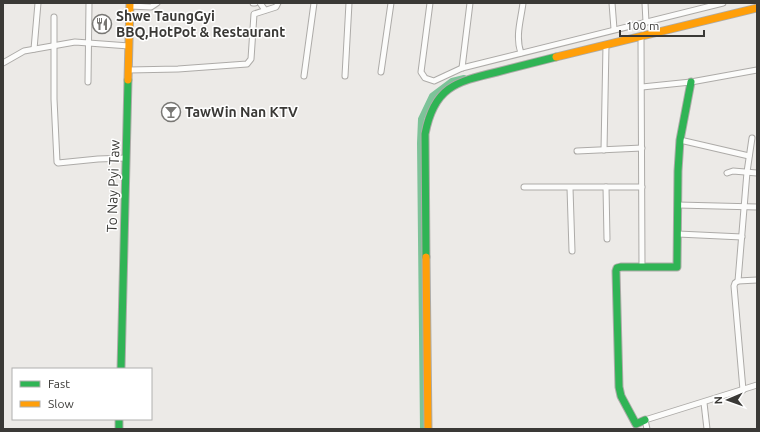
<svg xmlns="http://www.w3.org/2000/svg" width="760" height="432" viewBox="0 0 760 432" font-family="Ubuntu,sans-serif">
<rect width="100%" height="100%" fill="#eceae7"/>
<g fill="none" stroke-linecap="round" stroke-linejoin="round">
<!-- canal -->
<path stroke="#7dc399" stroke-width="6" d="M423,429L420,143L421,119L432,96L452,81L464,78"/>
<!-- street casing -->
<g stroke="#adaba8" stroke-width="7">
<g id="street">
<path d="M253,3H255"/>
<path d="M260,3L265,10"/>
<path d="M430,3L421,72L425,78L434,81L462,68L723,3"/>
<path d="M612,3L614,29"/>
<path d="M645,3L646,22"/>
<path d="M130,6L151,7L157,3"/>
<path d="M54,17V99L57,162L58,163L98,159L126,158"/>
<path d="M641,37L642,267"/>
<path d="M34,49L38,3"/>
<path d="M521,53C515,36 521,20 523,3"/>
<path d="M3,63L24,51L75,42L129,46"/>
<path d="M462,68L470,3"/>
<path d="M129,70L178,69L247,64L251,59L254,14L276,7L278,3"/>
<path d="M381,72L391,3"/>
<path d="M304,76L314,3"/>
<path d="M345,76L349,3"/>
<path d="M88,82L89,3"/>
<path d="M642,87L691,82L757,70"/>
<path d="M680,140L749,156"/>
<path d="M604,150L606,45"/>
<path d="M577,151L642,148"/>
<path d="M727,173L733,171L757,173"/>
<path d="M524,187H642"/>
<path d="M606,187L607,239"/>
<path d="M570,188L572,251"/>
<path d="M678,205L757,207"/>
<path d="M678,234L742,237"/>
<path d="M738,281L747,172L752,138"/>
<path d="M743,390L734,286L735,283L738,281L757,280"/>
<path d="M704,403L707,429"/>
<path d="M647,429L645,420L757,385"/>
</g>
</g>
<!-- fast casing -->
<g stroke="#adaba8" stroke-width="9">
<g id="fast">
<path d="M426,257L425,134C434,87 455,82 497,72C517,67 537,62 556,57"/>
<path d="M121,369L128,80"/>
<path d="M119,419V429"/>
<path d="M645,420L636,424L621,396L619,387L616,271L617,268L621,267H677L678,171L680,140L691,82"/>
</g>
</g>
<!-- slow casing -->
<g stroke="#adaba8" stroke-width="9">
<g id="slow">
<path d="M556,57L757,8"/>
<path d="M128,80L130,3"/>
<path d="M426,257L428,429"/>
</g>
</g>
<!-- street -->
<use href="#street" stroke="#fcfcfb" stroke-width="5"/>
<!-- fast -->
<use href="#fast" stroke="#30b455" stroke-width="7"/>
<!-- slow -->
<use href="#slow" stroke="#ff9f0a" stroke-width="7"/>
</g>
<!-- icons -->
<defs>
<g id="restaurant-ring" transform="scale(1)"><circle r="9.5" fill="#fff" stroke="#787774" stroke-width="1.5"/><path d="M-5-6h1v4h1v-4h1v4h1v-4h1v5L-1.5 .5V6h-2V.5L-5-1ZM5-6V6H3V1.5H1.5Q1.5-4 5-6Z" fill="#787774"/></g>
<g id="bar-ring" transform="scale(1)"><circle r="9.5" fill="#fff" stroke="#787774" stroke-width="1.5"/><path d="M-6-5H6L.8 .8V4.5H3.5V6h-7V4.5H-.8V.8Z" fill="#787774"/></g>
</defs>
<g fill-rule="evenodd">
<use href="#restaurant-ring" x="102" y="24"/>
<use href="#bar-ring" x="171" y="112"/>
</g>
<g text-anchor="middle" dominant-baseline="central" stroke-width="3" stroke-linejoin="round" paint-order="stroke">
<!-- poi labels -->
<g font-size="14" font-weight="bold" fill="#3a3936" stroke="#fff" text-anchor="start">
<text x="116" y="16">Shwe TaungGyi<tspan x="116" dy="16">BBQ,HotPot &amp; Restaurant</tspan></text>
<text x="185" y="112">TawWin Nan KTV</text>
</g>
<!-- street labels -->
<g font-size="14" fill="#3a3936" stroke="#fff">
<text transform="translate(113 186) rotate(-88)">To Nay Pyi Taw</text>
</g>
</g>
<!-- border -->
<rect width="760" height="432" fill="none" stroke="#3a3936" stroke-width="8"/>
<!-- legend -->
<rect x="12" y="368" width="140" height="52" fill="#ffffff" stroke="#b0b0af"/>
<rect x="20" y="381" width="20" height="6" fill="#30b455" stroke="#b0b0af"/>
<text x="48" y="388" font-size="12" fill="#3a3936">Fast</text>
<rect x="20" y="401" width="20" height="6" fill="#ff9f0a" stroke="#b0b0af"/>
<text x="48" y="408" font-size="12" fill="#3a3936">Slow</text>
<!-- north arrow -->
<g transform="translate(728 400) rotate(268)" stroke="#ffffff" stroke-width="3" paint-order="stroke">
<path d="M0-3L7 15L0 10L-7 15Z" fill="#3a3936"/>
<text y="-6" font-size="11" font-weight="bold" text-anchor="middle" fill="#3a3936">N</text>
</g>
<!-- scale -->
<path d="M620 30v6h84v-6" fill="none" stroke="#3a3936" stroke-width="2"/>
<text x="626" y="30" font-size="12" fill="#3a3936" stroke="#ffffff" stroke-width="3" paint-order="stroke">100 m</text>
</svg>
